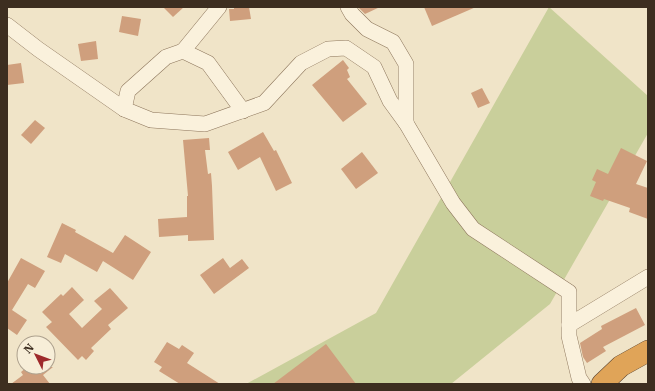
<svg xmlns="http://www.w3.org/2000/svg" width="655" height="391" viewBox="0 0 655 391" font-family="'IBM Plex Serif',serif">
<rect width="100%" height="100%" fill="#f0e4c8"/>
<!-- green -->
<path fill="#c9cf9b" d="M549,7L648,96V133L550,304L451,384H246L376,313Z"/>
<!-- building -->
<g fill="#cf9f7d">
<path d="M163,7H184L173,17Z"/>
<path d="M234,7H249L251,19L230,21L229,9H234Z"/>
<path d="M358,7H380L365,14Z"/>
<path d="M424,7H476L432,26Z"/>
<path d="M122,16L141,19L138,36L119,32Z"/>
<path d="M96,41L98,59L81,61L78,44Z"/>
<path d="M343,60L349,68L347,70L350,77L347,79L367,104L343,122L312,85Z"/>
<path d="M21,63L24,83L7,85V65Z"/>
<path d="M482,88L490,103L478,108L471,93Z"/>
<path d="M35,120L45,128L31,144L21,135Z"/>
<path d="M263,132L274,151L276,150L292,183L276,191L260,157L238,170L228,152Z"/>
<path d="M209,138L210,150H205L208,174L211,173L212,186L214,240L188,241V235L159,237L158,219L187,217V196H188L183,140Z"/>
<path d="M621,148L647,161L636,184L648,188V219L629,212L630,208L604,199L603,201L590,196L596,182L592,180L597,169L608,174Z"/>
<path d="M362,152L378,173L356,189L341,169Z"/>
<path d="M62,223L76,230L75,232L113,253L125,235L151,252L133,280L103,261L97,272L65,254L61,263L47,257Z"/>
<path d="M21,258L45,271L35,288L28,284L12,310L27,320L17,335L7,328V283Z"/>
<path d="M223,258L230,268L242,259L249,268L214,294L200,275Z"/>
<path d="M72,287L84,300L69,314L82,328L102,309L94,301L110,288L128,308L108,325L111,329L91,348L94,351L86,360L82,356L78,360L46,327L52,322L42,312L61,294L63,296Z"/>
<path d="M636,308L645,325L603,347L606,351L587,363L583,357L580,343L602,329L601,326Z"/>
<path d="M167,342L179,349L182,345L194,353L187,363L220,384H180L159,371L162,367L154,362Z"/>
<path d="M326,344L356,384H273Z"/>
<path d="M27,367H53L43,375L50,384H11L23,375L21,372Z"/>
</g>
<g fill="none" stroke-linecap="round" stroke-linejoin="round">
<!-- minor casing -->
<g stroke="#8d765c" stroke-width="16">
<g id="minor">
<path d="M348,7L352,14L367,29L393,42L406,64V123"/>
<path d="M7,25L38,49L124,109L151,120L205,124L264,103L301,63L328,49L346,48L374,67L390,101L406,123L453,203L473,229L569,292V336L579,378L583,384"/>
<path d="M183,51L219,7"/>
<path d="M124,109L128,91L166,57L183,51L208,63L243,111"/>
<path d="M569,325L648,277"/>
</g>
</g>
<!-- highway casing -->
<g stroke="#5b4430" stroke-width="22">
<path id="highway" d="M602,384L621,366L648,351"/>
</g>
<!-- minor -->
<use href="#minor" stroke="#faf1dc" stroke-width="15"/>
<!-- highway -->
<use href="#highway" stroke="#e0a458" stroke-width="21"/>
</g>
<!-- border -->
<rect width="655" height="391" fill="none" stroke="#3d2e20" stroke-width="16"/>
<!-- north arrow -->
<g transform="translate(36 355) rotate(312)"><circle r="19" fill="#f7eed8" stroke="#ada18e"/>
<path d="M0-3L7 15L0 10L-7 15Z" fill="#9e2a2b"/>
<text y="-6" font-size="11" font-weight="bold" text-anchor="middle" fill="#3d2e20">N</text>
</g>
</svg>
